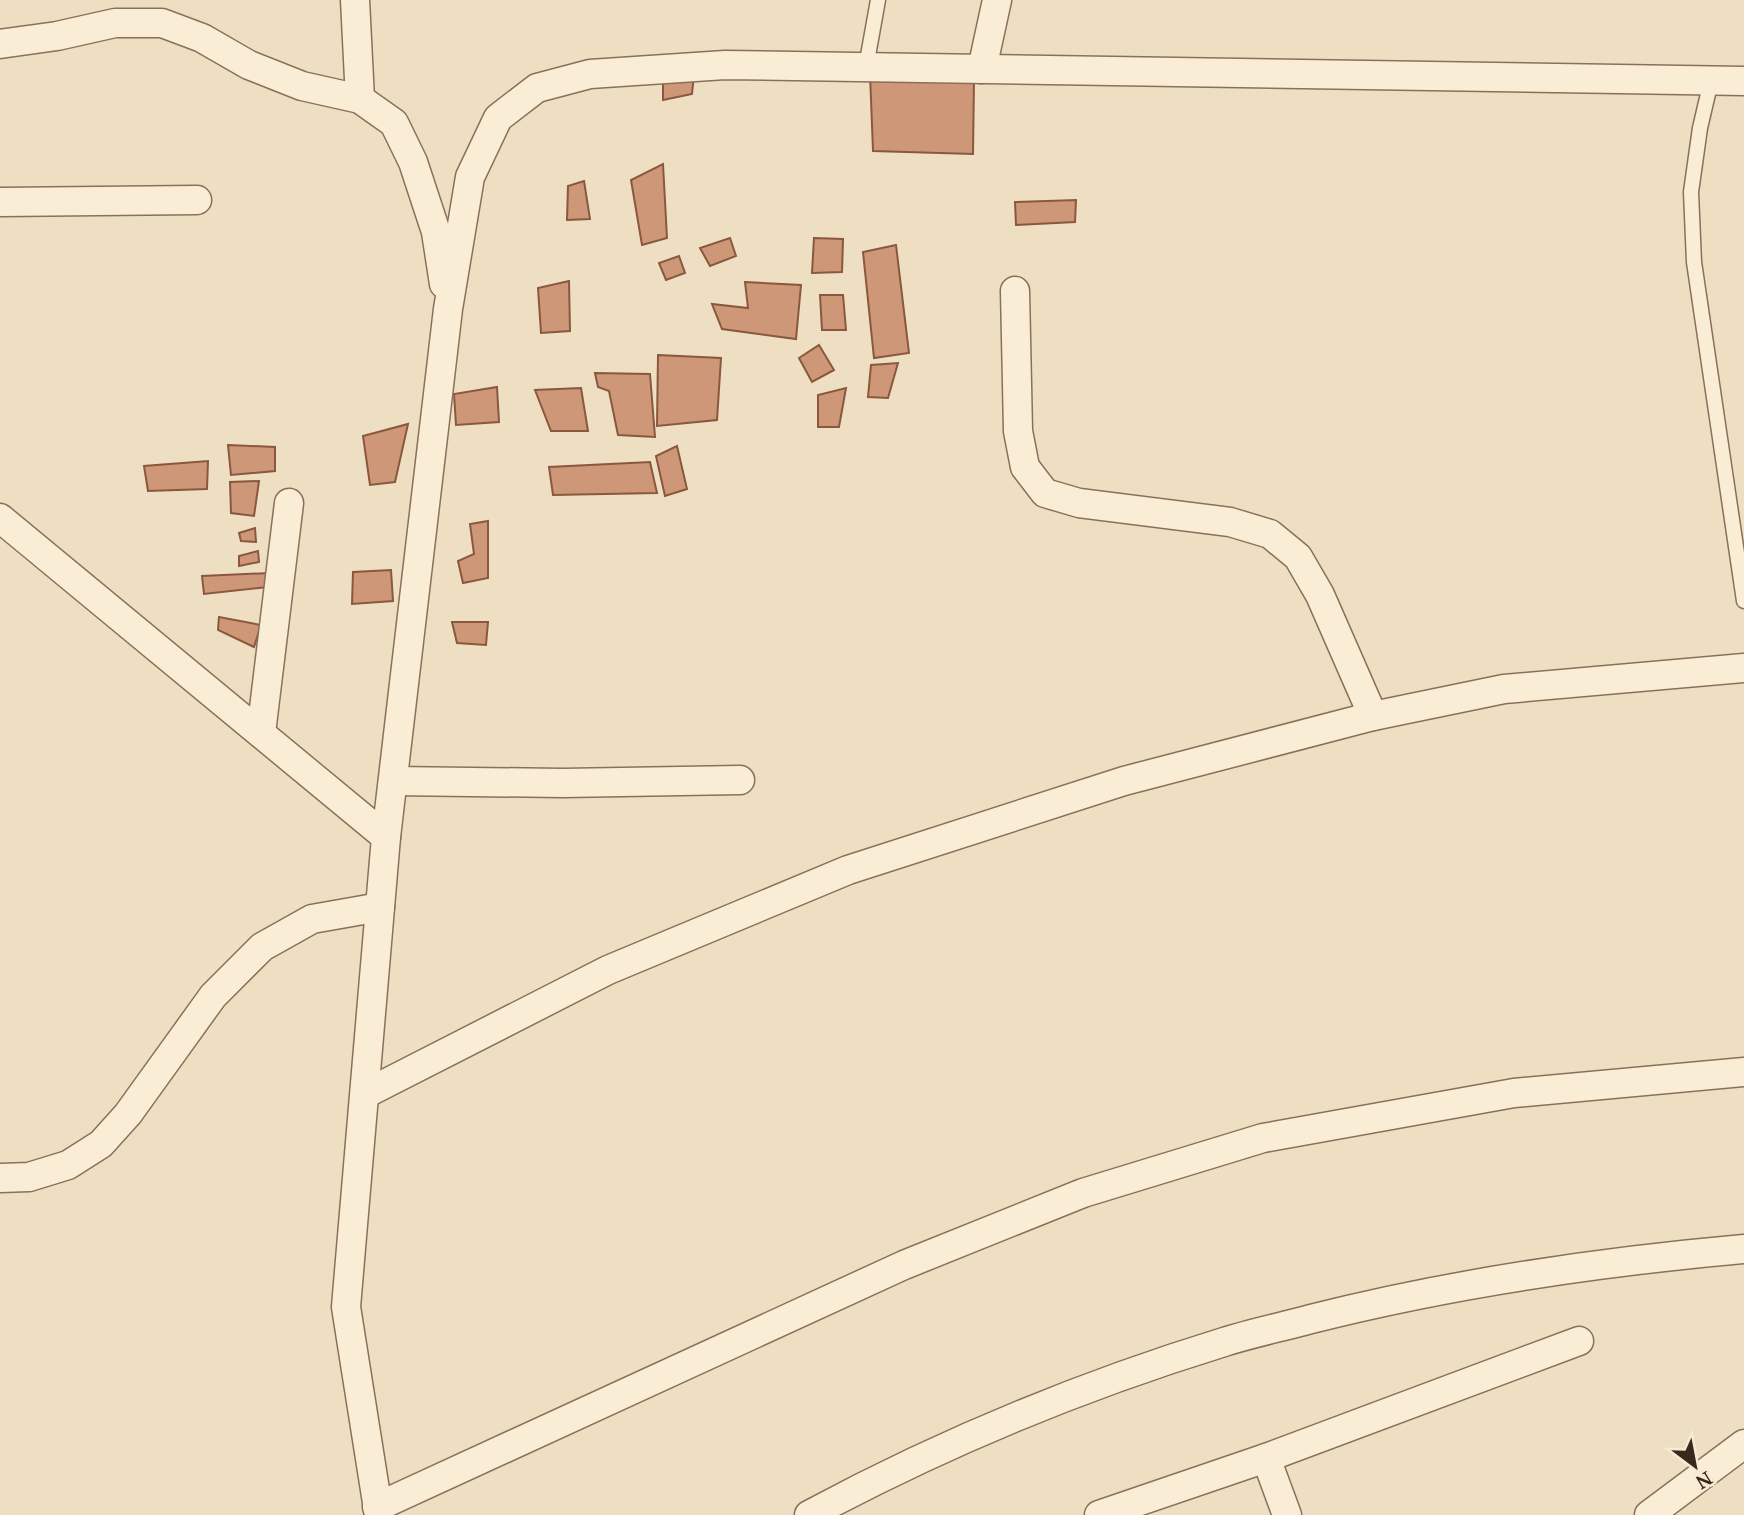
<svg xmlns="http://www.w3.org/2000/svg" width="1744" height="1515" viewBox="0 0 1744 1515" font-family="'Noto Serif',serif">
<rect width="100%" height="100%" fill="#efdfc2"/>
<!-- building -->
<g fill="#ce9777" stroke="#89583e" stroke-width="2">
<path d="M870,74L974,79L973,154L873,151Z"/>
<path d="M694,75L692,94L663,100V76Z"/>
<path d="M663,164L667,238L642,245L631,180Z"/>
<path d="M584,181L590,219L567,220L568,186Z"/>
<path d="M1076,200L1075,222L1016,225L1015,202Z"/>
<path d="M730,238L736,256L710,266L700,248Z"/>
<path d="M814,238L843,239L842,272L812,273Z"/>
<path d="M896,245L909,353L874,358L863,252Z"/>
<path d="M679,256L685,273L666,280L659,263Z"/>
<path d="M569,281L570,331L541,333L538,288Z"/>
<path d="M745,282L801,285L796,339L722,329L712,304L748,308Z"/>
<path d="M820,295H843L846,330H822Z"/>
<path d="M819,345L834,370L812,382L799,358Z"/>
<path d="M658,355L721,358L717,420L657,426Z"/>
<path d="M898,363L888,398L868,397L871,365Z"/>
<path d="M595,373L650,374L655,437L618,435L609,391L598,387Z"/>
<path d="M497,387L499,422L456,425L454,394Z"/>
<path d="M581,388L588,431H551L535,390Z"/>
<path d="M846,388L839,427H818V395Z"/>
<path d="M408,424L395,482L370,485L363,436Z"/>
<path d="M228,445L275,447V471L231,475Z"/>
<path d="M677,446L687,489L665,496L656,456Z"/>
<path d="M208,461L207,489L148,491L144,466Z"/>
<path d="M650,462L657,493L553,495L549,467Z"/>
<path d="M259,481L254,516L231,513L230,482Z"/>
<path d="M488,521V578L463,583L458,561L474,554L470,524Z"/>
<path d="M255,528L256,542L241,541L239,533Z"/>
<path d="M258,551L259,562L239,566V556Z"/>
<path d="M391,570L393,601L352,604L353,572Z"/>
<path d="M270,573L268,587L204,594L202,576Z"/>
<path d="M219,617L261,625L254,647L218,630Z"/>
<path d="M452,622H488L486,645L457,643Z"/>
</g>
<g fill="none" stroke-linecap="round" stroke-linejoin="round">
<!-- service casing -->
<g stroke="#8a7059" stroke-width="17">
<g id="service">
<path d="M866,67L878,0"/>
<path d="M1711,81L1700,128L1691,192L1694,262L1744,601"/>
</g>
</g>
<!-- minor casing -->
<g stroke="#8a7059" stroke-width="31">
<g id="minor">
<path d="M355,0L360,99"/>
<path d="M0,44L57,36L115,23H162L202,38L249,65L302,86L360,99L394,123L413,162L436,232L444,284"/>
<path d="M982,69L997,0"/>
<path d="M0,202L197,200"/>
<path d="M1015,291L1018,431L1025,467L1045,493L1079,503L1230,522L1270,534L1298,557L1320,595L1373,716"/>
<path d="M0,518L386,837"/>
<path d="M261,733L289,503"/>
<path d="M393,781L563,783L740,780"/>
<path d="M365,1094L608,970L848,870L1124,781L1373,716L1504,689L1744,668"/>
<path d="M0,1178L29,1177L68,1165L101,1144L128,1114L213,996L262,947L312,919L380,907"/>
<path d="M1266,1458L1287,1515"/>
<path d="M377,1507L904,1265L1083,1193L1263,1138L1514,1093L1744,1072"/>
<path d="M379,1515L346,1307L386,837L448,309L470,177L498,118L537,88L590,74L725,65L1744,81"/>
<path d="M809,1515C941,1444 1081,1386 1224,1342C1252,1333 1282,1327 1311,1319C1453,1283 1598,1262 1744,1249"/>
<path d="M1099,1515L1266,1458L1579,1341"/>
<path d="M1649,1515L1744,1444"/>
</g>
</g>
<!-- service -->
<use href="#service" stroke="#faedd6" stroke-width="14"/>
<!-- minor -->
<use href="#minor" stroke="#faedd6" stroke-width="28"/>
</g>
<!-- north arrow -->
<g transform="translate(1695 1466) rotate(148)" stroke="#f6ead2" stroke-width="5" paint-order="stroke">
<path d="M0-5L12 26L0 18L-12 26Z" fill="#39291d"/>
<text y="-10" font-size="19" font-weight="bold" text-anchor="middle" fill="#39291d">N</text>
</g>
</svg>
